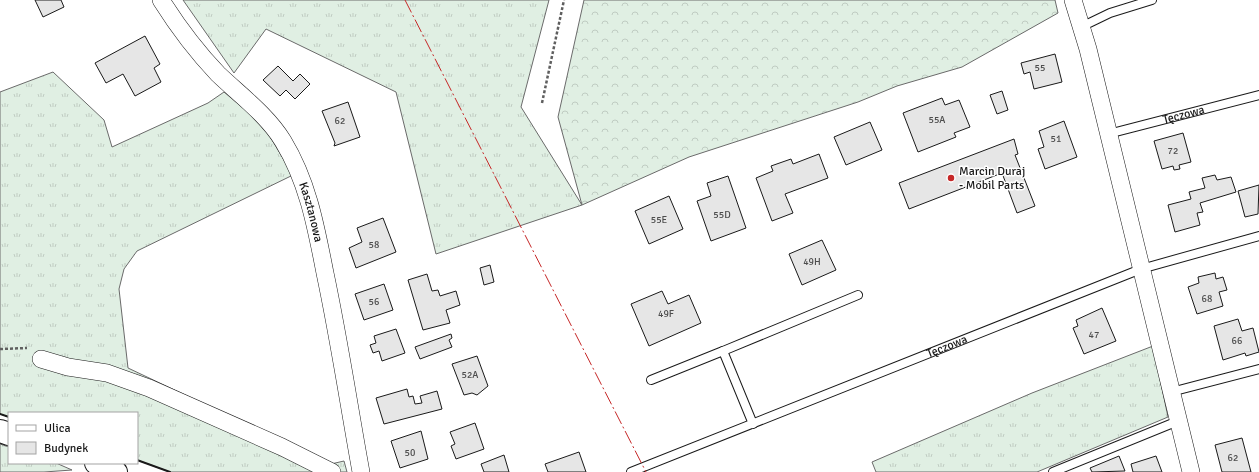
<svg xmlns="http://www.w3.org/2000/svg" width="1259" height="472" viewBox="0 0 1259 472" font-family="Signika,sans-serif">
<defs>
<pattern id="grass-tufts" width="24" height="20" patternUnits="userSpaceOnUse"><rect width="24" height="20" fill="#e0efe3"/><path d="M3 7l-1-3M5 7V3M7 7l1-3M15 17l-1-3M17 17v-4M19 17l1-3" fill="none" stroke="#c0ccc2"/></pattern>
<pattern id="forest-crowns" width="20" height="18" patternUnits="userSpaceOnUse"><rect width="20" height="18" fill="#e0efe3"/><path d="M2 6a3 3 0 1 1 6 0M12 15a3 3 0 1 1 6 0" fill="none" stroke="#c0ccc2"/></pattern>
</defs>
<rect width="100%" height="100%" fill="#fff"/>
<!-- grass -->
<g fill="url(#grass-tufts)" stroke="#6a6a6a">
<path d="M183,0H549L521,107L582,205L436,254L396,92L266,29L234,73Z"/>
<path d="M53,72L104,120L112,147L208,103L224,92L250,114L269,135L293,175L137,251L124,269L119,289L128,368L331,464L344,461L347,472H170L137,460V413H9V417L0,414V92Z"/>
<path d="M1153,346L1168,417L1037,472H876L872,462L1032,393Z"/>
<path d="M0,444L9,447V463H56L72,470L44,472H0Z"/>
</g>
<!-- forest -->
<path fill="url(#forest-crowns)" stroke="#6a6a6a" d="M584,0H1055L1058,13L962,67L897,86L858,102L689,157L582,205L558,117Z"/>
<!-- building -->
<g fill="#e6e6e6" stroke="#1a1a1a">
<path d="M35,0H61L64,7L43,17Z"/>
<path d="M145,36L160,64L154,68L161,82L135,96L123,74L106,83L95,63Z"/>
<path d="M1055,54L1062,82L1034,89L1030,72L1024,74L1021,63Z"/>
<path d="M278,66L293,81L300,74L310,84L295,99L286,90L280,96L263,80Z"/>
<path d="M1002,91L1008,110L997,114L990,95Z"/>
<path d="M942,98L945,105L959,100L970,127L954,133L956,137L918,152L903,113Z"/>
<path d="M348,102L360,137L334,146L335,143L322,111Z"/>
<path d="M1064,121L1077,157L1045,169L1038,149L1044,147L1039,131Z"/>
<path d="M870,122L882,150L846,165L834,137Z"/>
<path d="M1183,133L1191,162L1179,165L1180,169L1174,170L1173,166L1162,169L1154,141Z"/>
<path d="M1014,139L1018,154L1015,155L1035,206L1017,213L1002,173L909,209L899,183Z"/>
<path d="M819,154L828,178L785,194L793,213L772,221L756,178L773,171L771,166L791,159L793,164Z"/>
<path d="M1215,175L1217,180L1231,177L1236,192L1200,203L1203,212L1197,213L1200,225L1175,232L1168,205L1191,199L1189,192L1205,188L1202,178Z"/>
<path d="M728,176L746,228L711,241L697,201L711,196L707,183Z"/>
<path d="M1259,185L1258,214L1245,217L1238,191Z"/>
<path d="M669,196L683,229L649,244L635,211Z"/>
<path d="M383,218L396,252L356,268L349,248L362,242L357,228Z"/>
<path d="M822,240L836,270L802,285L789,254Z"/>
<path d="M490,265L494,282L484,285L480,268Z"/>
<path d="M1215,273L1216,279L1223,277L1227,290L1219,292L1223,306L1197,314L1188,287L1199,283L1198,277Z"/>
<path d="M427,274L432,291L438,290L440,296L456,291L460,305L446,310L450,323L423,330L408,280Z"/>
<path d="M384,284L393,310L364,320L355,294Z"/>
<path d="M662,291L668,304L689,295L701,323L649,346L631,304Z"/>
<path d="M1102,308L1116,341L1084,354L1073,328L1078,326L1076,320Z"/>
<path d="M1238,319L1242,331L1253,328L1259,352L1246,356L1245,353L1223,360L1214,326Z"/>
<path d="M396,329L405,353L382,361L379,351L373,353L370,345L376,343L374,336Z"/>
<path d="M451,334L452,338L449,340L452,347L420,359L415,347Z"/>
<path d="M477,356L488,386L477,395L472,393L464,395L452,364Z"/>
<path d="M407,389L409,397L413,396L415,404L422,403L420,396L437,391L442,409L384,424L376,398Z"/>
<path d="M475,423L484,449L456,459L451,446L455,444L450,432Z"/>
<path d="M421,431L428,459L400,468L391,441Z"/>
<path d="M1242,438L1251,472H1222L1215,445Z"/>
<path d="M579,452L586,472H548L545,464Z"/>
<path d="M504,455L509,472H484L481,464Z"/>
<path d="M1119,456L1125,471L1092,472L1090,468Z"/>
<path d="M1156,456L1162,472H1133L1131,464Z"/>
</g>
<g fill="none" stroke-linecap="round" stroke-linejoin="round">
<!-- service casing -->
<g stroke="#1a1a1a" stroke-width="10">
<g id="service">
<path d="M1081,27L1110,13L1152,0"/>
<path id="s1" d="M1108,134L1259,95"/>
<path d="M723,351L858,295"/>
<path d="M651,380L723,351L753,424"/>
<path d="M1171,392L1259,369"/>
<path id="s2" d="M631,472L1141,269L1259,236"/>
<path d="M1053,472L1178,421"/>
</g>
</g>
<!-- minor casing -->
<g stroke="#1a1a1a" stroke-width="18">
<g id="minor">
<path id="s3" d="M161,0C178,27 196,51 218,74C240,95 267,115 283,141C308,182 316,227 325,273C339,339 349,406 361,472"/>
<path d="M1073,0L1088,49L1191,472"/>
<path d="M41,359L68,367L107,373L149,388L282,447L332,472"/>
</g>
</g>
<!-- motorway casing -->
<g stroke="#1a1a1a" stroke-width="24">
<g id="motorway">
<path d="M0,431L9,434"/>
<path d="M96,463L116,472"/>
</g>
</g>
<!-- path -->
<g stroke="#5f5f5f" stroke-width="2.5" stroke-dasharray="3 2" stroke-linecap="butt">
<path d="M542,103L564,0"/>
<path d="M0,349L27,348"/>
</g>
<!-- service -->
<use href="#service" stroke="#fff" stroke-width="8"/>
<!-- minor -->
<use href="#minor" stroke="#fff" stroke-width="17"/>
<!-- motorway -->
<use href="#motorway" stroke="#fff" stroke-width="22"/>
<!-- wall -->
<g stroke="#1a1a1a" stroke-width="2">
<path d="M0,414L9,417"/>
<path d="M137,460L170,472"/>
</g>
<!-- power -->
<path stroke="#c62828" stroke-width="1" stroke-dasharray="14 3 2 3" stroke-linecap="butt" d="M405,0L646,472"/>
</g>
<!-- markers -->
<circle fill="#c62828" stroke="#fff" stroke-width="1.5" cx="951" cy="178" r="4"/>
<g text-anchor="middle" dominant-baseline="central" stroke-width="3" stroke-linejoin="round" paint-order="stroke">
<!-- number labels -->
<g font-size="10" fill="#4d4d4d">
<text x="1040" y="68">55</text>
<text x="937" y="120">55A</text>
<text x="340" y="121">62</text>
<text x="1056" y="139">51</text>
<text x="1173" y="151">72</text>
<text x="722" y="215">55D</text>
<text x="659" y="220">55E</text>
<text x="374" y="245">58</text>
<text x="812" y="262">49H</text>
<text x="1207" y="299">68</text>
<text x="374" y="302">56</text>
<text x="666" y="314">49F</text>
<text x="1094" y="335">47</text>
<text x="1237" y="341">66</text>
<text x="470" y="375">52A</text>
<text x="410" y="453">50</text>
<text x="1233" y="458">62</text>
</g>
<!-- street labels -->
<g font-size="12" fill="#1a1a1a" stroke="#fff">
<text stroke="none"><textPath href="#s1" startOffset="78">Tęczowa</textPath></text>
<text stroke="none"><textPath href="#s3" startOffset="264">Kasztanowa</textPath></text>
<text stroke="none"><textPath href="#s2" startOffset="340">Tęczowa</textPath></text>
</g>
<!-- poi labels -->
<g font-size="12" fill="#1a1a1a" stroke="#fff" text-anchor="start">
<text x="959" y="171">Marcin Duraj<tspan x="959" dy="14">- Mobil Parts</tspan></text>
</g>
</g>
<!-- legend -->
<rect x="8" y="412" width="130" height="52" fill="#ffffff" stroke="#a3a3a3"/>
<rect x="16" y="425" width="20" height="6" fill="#ffffff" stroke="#a3a3a3"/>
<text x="44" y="432" font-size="12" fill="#1a1a1a">Ulica</text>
<rect x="16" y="442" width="20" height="12" fill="#e6e6e6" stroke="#a3a3a3"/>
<text x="44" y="452" font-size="12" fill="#1a1a1a">Budynek</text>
</svg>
